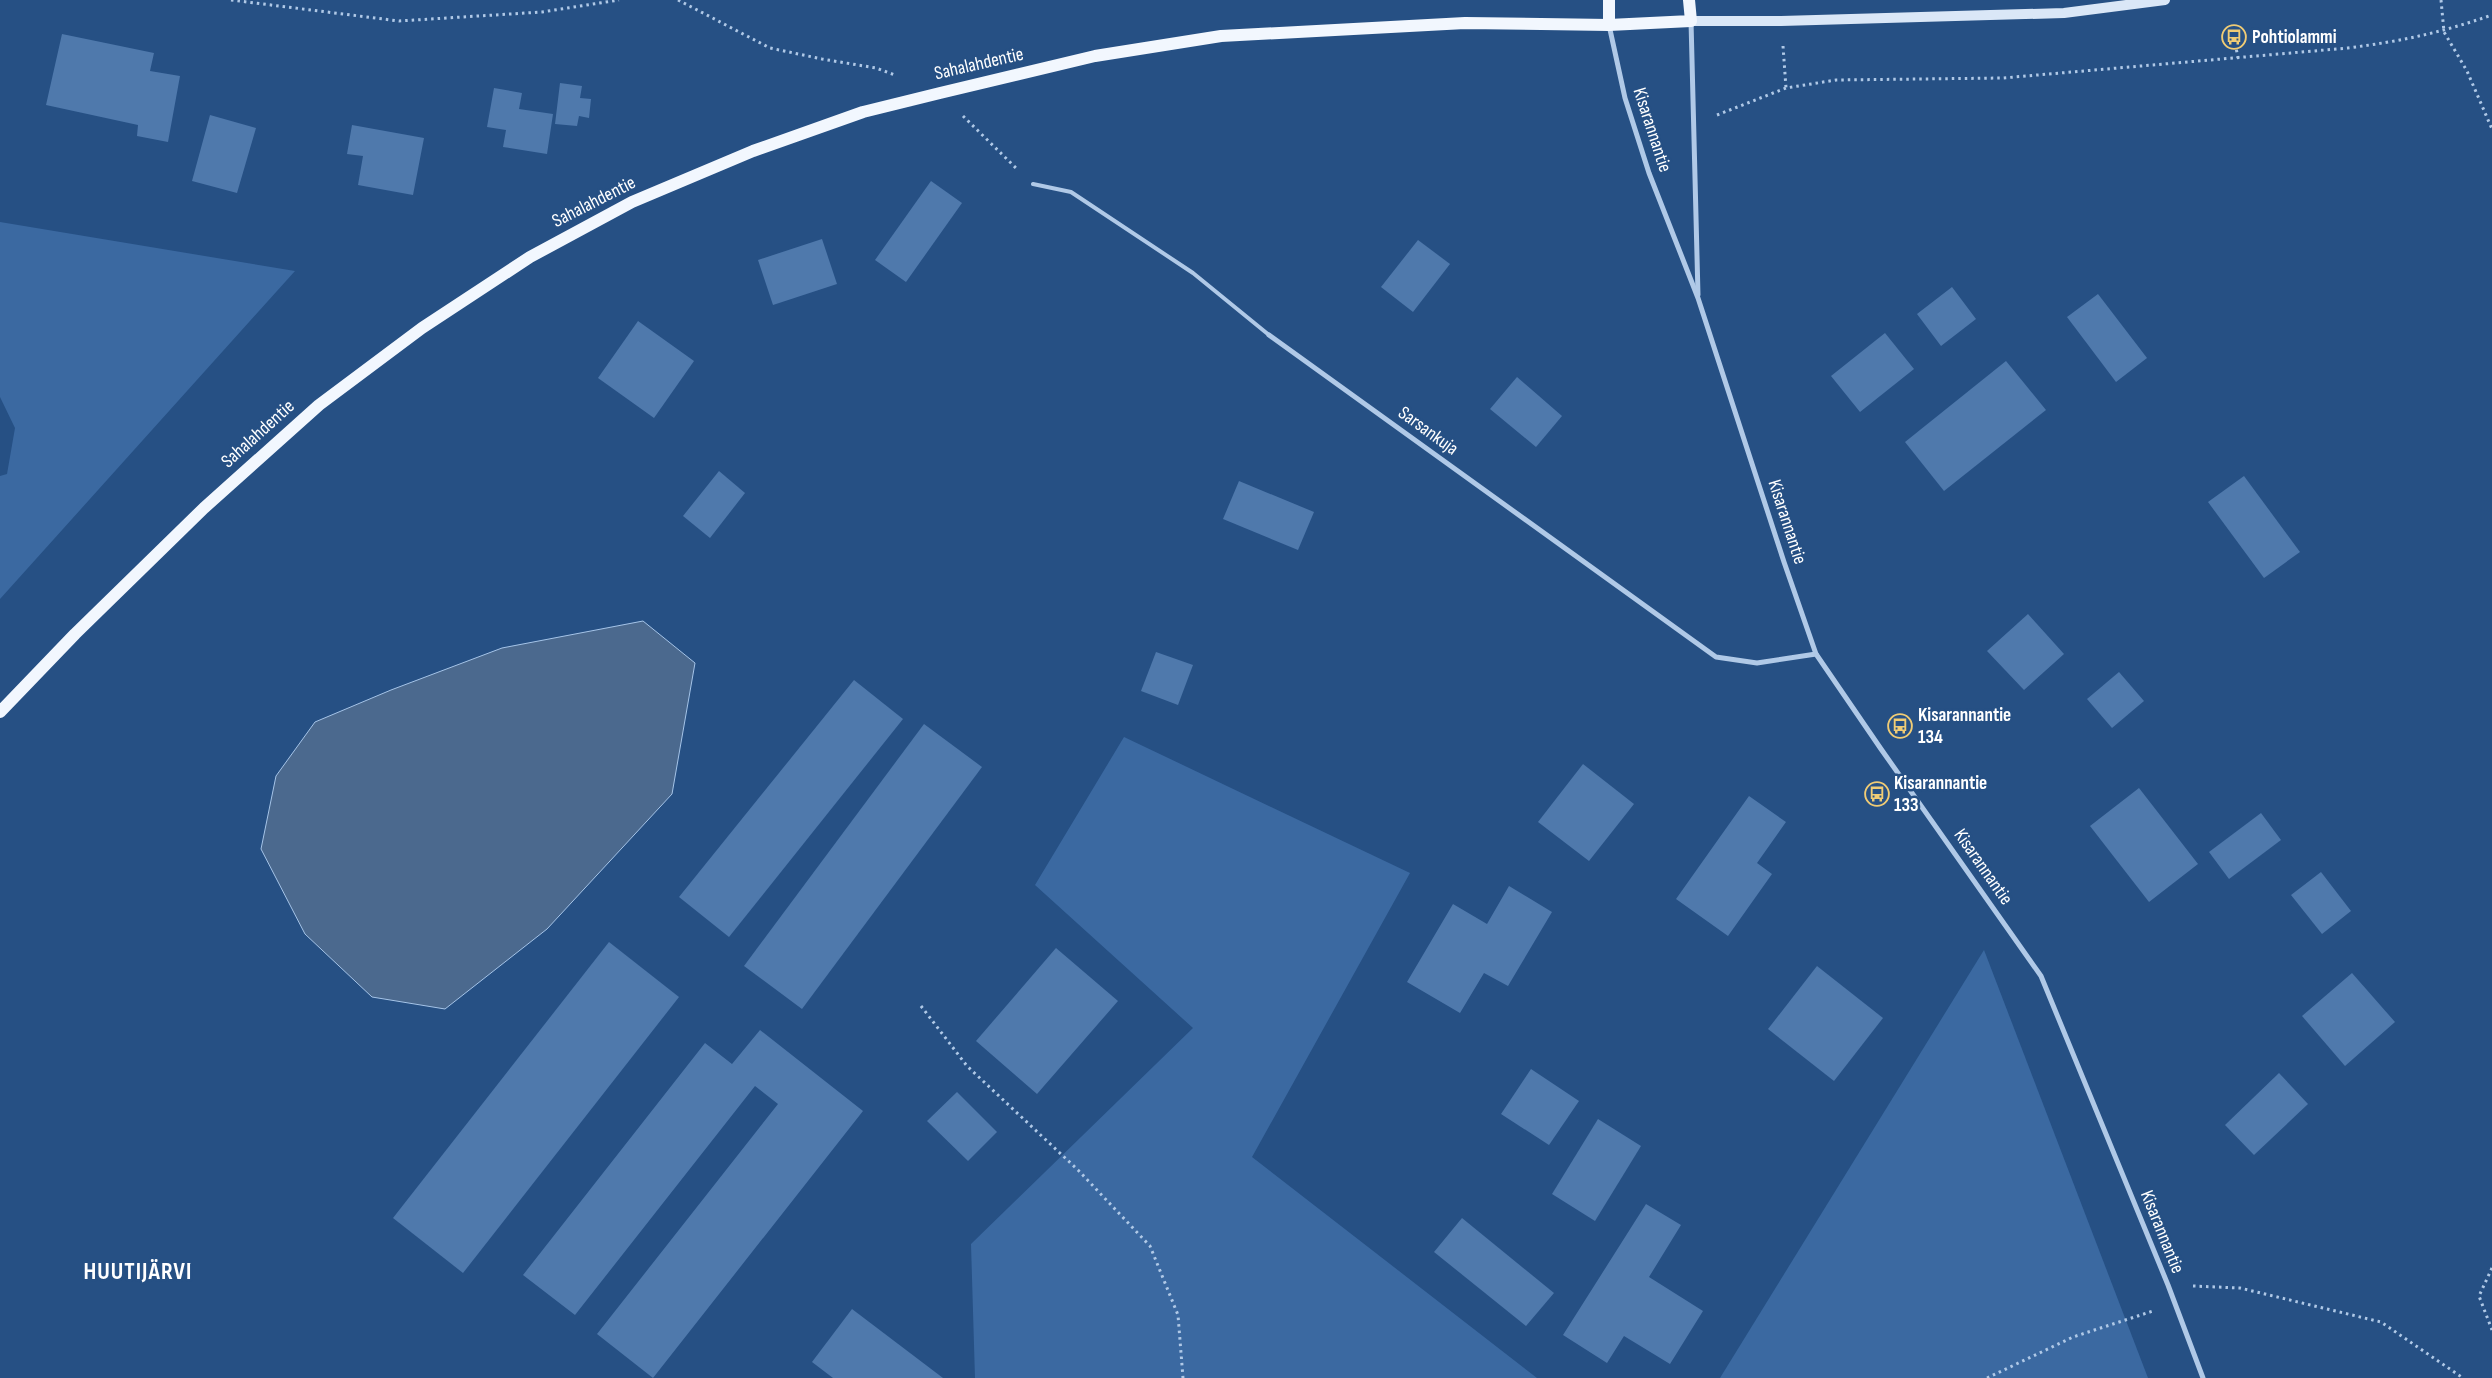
<svg xmlns="http://www.w3.org/2000/svg" width="2492" height="1378" viewBox="0 0 2492 1378" font-family="'Sofia Sans Condensed',sans-serif">
<rect width="100%" height="100%" fill="#265084"/>
<!-- green -->
<g fill="#3b69a1">
<path d="M0,222L295,271L0,599V476L7,474L15,428L0,397Z"/>
<path d="M1124,737L1410,873L1252,1157L1537,1378H975L971,1244L1193,1028L1035,885Z"/>
<path d="M1984,950L2148,1378H1720Z"/>
</g>
<!-- water -->
<path fill="#4b698e" stroke="#a5c4e8" d="M643,621L695,663L672,794L547,929L445,1009L372,997L305,934L261,849L276,776L315,722L391,690L502,648Z"/>
<!-- building -->
<g fill="#4f79ac">
<path d="M62,34L154,53L150,71L180,76L168,142L137,136L138,125L46,105Z"/>
<path d="M560,83L582,86L580,98L591,99L589,118L579,116L577,126L555,124Z"/>
<path d="M494,88L522,93L519,109L553,114L547,154L503,147L506,130L487,127Z"/>
<path d="M210,115L256,128L237,193L192,181Z"/>
<path d="M352,125L424,138L413,195L358,185L363,156L347,154Z"/>
<path d="M931,181L962,203L906,282L875,260Z"/>
<path d="M822,239L837,284L773,305L758,260Z"/>
<path d="M1418,240L1450,264L1413,312L1381,287Z"/>
<path d="M1952,287L1976,319L1941,346L1917,314Z"/>
<path d="M2098,294L2147,358L2116,382L2067,317Z"/>
<path d="M638,321L694,361L654,418L598,378Z"/>
<path d="M1885,333L1914,369L1860,412L1831,376Z"/>
<path d="M2006,361L2046,410L1944,491L1905,442Z"/>
<path d="M1517,377L1562,416L1536,447L1490,409Z"/>
<path d="M719,471L745,493L710,538L683,516Z"/>
<path d="M2244,476L2300,552L2264,578L2208,502Z"/>
<path d="M1239,481L1314,512L1298,550L1223,519Z"/>
<path d="M2028,614L2064,654L2024,690L1987,651Z"/>
<path d="M1156,652L1193,665L1178,705L1141,691Z"/>
<path d="M2119,672L2144,701L2112,728L2087,699Z"/>
<path d="M854,680L903,719L729,937L679,897Z"/>
<path d="M924,724L982,767L802,1009L744,966Z"/>
<path d="M1583,764L1634,804L1589,861L1538,822Z"/>
<path d="M2139,788L2198,864L2149,902L2090,826Z"/>
<path d="M1749,796L1786,822L1757,863L1772,874L1728,936L1676,899Z"/>
<path d="M2261,813L2281,840L2229,879L2209,852Z"/>
<path d="M2321,872L2351,911L2322,934L2291,895Z"/>
<path d="M1509,886L1552,912L1508,986L1484,973L1460,1013L1407,982L1453,904L1487,924Z"/>
<path d="M609,942L679,997L463,1273L393,1218Z"/>
<path d="M1056,948L1118,1001L1037,1094L976,1041Z"/>
<path d="M1817,966L1883,1018L1834,1081L1768,1029Z"/>
<path d="M2352,973L2395,1022L2345,1066L2302,1016Z"/>
<path d="M760,1030L863,1111L653,1378L597,1334L778,1104L755,1086L575,1315L523,1275L705,1043L732,1064Z"/>
<path d="M1531,1069L1579,1101L1549,1145L1501,1114Z"/>
<path d="M2279,1073L2308,1104L2254,1155L2225,1125Z"/>
<path d="M957,1092L997,1132L968,1161L927,1121Z"/>
<path d="M1598,1119L1641,1146L1595,1221L1552,1194Z"/>
<path d="M1646,1204L1681,1225L1649,1277L1703,1311L1670,1364L1624,1336L1607,1363L1563,1335Z"/>
<path d="M1462,1218L1554,1293L1526,1326L1434,1252Z"/>
<path d="M852,1309L943,1378H833L812,1362Z"/>
</g>
<g fill="none" stroke-linecap="round" stroke-linejoin="round">
<!-- path -->
<g stroke="#b0c9e7" stroke-width="3" stroke-dasharray="2.5 4" stroke-linecap="butt">
<path d="M231,0L399,21L542,12L619,0"/>
<path d="M678,0L770,48L822,59L876,68L895,75"/>
<path d="M2441,0L2444,32L2467,71L2492,129"/>
<path d="M2234,37L2238,58"/>
<path d="M1783,46L1786,88"/>
<path d="M1717,115L1786,88L1836,80L2003,78L2348,48C2402,41 2440,33 2492,15"/>
<path d="M963,116L1018,170"/>
<path d="M921,1006L967,1066L1078,1170L1150,1246L1178,1315L1183,1378"/>
<path d="M2492,1268L2479,1296L2492,1330"/>
<path d="M2193,1286L2240,1288L2381,1322L2463,1378"/>
<path d="M1987,1378L2073,1337L2153,1311"/>
</g>
<!-- lane -->
<path stroke="#b0c9e7" stroke-width="4" d="M1033,184L1071,192L1193,273L1269,335"/>
<!-- street -->
<g stroke="#b0c9e7" stroke-width="5">
<path d="M1691,21L1698,295"/>
<path d="M1609,25L1625,98L1649,173L1698,298L1784,562L1816,654L1881,749L2041,976L2168,1285L2203,1378"/>
<path d="M1269,335L1716,657L1757,663L1816,654"/>
</g>
<!-- secondary -->
<path stroke="#dae7f7" stroke-width="10" d="M1691,21H1781L2064,13L2165,0"/>
<!-- primary -->
<g stroke="#f2f7fe" stroke-width="12">
<path d="M1609,25V0"/>
<path d="M0,712L75,634L204,508L319,405L422,328L530,257L632,202L753,151L863,112L940,93L1095,56L1221,36L1465,23L1609,25L1691,21L1689,0"/>
</g>
</g>
<!-- icons -->
<defs>
<g id="bus-ring" transform="scale(1.25)"><circle r="9.5" fill="#265084" stroke="#f0cc75" stroke-width="1.5"/><path d="M-5-6H5V4H4V6H2V4H-2V6H-4V4H-5ZM-3.5-4V0h7V-4ZM-3.5 1.2v1.5H-2V1.2ZM2 1.2v1.5H3.5V1.2Z" fill="#f0cc75"/></g>
</defs>
<g fill-rule="evenodd">
<use href="#bus-ring" x="2234" y="37"/>
<use href="#bus-ring" x="1900" y="726"/>
<use href="#bus-ring" x="1877" y="794"/>
</g>
<g text-anchor="middle" dominant-baseline="central" stroke-width="5" stroke-linejoin="round" paint-order="stroke">
<!-- poi labels -->
<g font-size="19" font-weight="bold" fill="#fff" stroke="#265084" text-anchor="start">
<text x="2252" y="37">Pohtiolammi</text>
<text x="1918" y="715">Kisarannantie<tspan x="1918" dy="22">134</tspan></text>
<text x="1894" y="783">Kisarannantie<tspan x="1894" dy="22">133</tspan></text>
</g>
<!-- street labels -->
<g font-size="19" fill="#fff" stroke="#265084">
<text transform="translate(979 64) rotate(-13)">Sahalahdentie</text>
<text transform="translate(1652 130) rotate(72)">Kisarannantie</text>
<text transform="translate(594 202) rotate(-27)">Sahalahdentie</text>
<text transform="translate(1428 431) rotate(36)">Sarsankuja</text>
<text transform="translate(258 434) rotate(-42)">Sahalahdentie</text>
<text transform="translate(1787 522) rotate(72)">Kisarannantie</text>
<text transform="translate(1983 867) rotate(55)">Kisarannantie</text>
<text transform="translate(2162 1232) rotate(68)">Kisarannantie</text>
</g>
<!-- district labels -->
<g font-size="24" font-weight="bold" letter-spacing="1" fill="#fff" stroke="#265084">
<text x="138" y="1271">HUUTIJÄRVI</text>
</g>
</g>
</svg>
